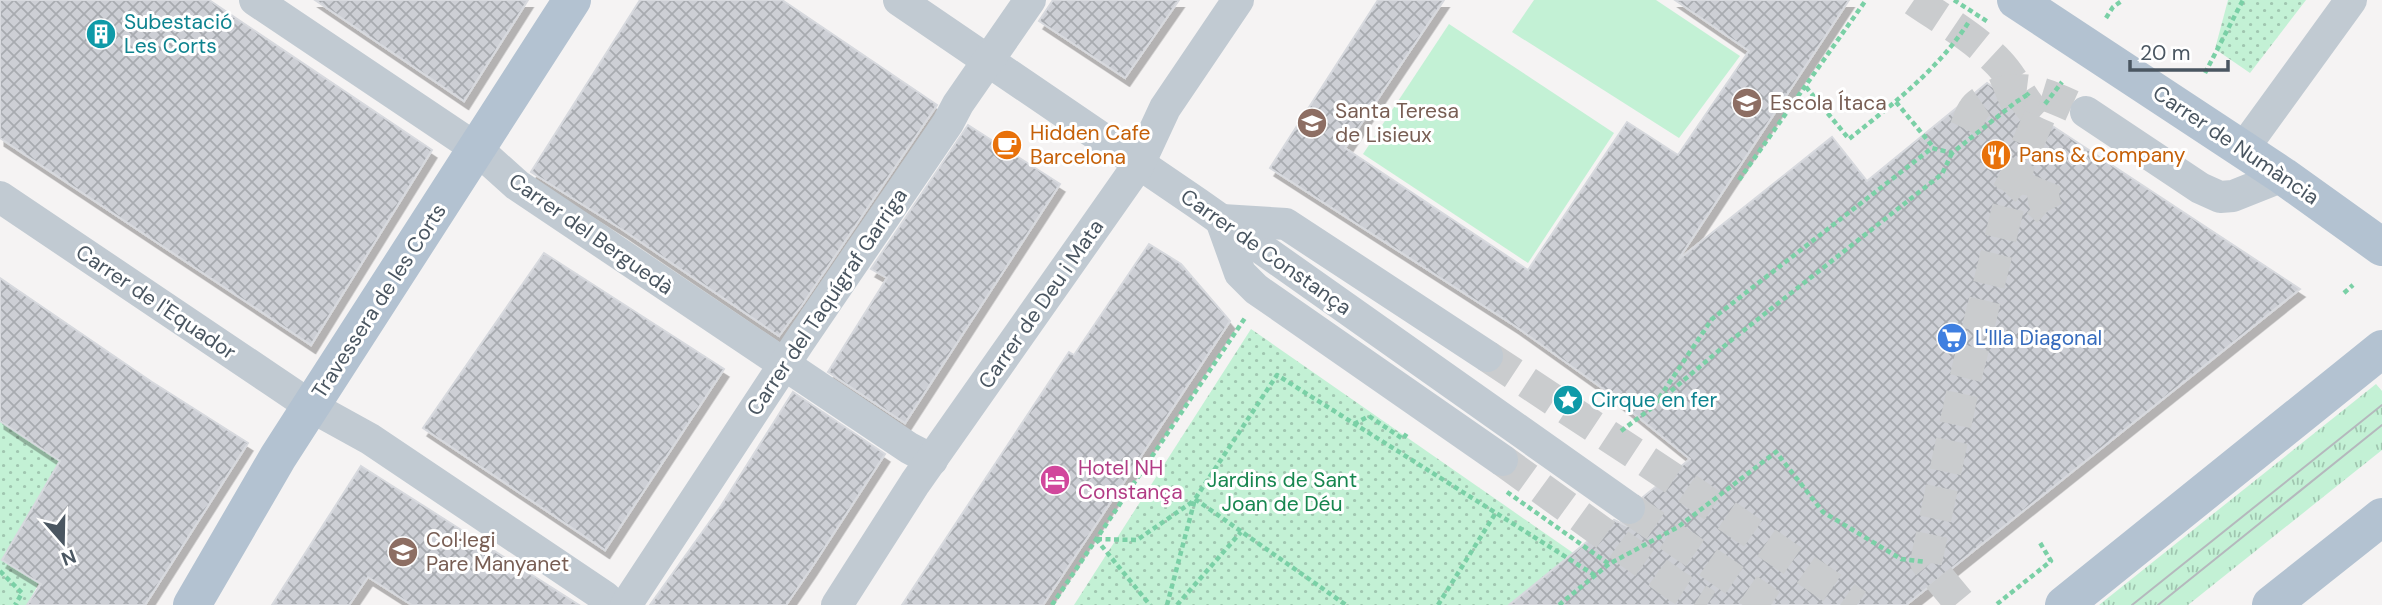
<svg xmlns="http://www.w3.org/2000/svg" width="2382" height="605" viewBox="0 0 2382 605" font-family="'DM Sans',sans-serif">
<defs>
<pattern id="grass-tufts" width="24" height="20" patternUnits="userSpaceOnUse" patternTransform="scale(1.75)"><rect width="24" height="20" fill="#c3f1d5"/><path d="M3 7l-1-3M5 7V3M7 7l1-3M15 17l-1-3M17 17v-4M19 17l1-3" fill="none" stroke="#a0c6b0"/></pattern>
<pattern id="park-dots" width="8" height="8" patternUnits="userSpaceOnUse" patternTransform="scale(1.75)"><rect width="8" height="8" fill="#c3f1d5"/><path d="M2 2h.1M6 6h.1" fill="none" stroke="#a0c6b0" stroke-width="1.8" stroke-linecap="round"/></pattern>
<pattern id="building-cross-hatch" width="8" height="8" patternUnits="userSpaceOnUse" patternTransform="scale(1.75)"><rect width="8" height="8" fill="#cdcfd5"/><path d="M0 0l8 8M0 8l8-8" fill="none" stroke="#a8abb0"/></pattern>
<filter id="shadow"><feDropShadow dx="4.5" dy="8" stdDeviation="0" flood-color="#0004"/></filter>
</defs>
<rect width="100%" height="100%" fill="#f5f3f3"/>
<!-- grass -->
<path fill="url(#grass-tufts)" d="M2376,384L2382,391V450L2188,605H2099Z"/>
<!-- park -->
<g fill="url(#park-dots)">
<path d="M2228,0H2306L2250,73L2215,49Z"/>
<path d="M1251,329L1579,557L1517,605H1074Z"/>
<path d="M0,421L60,461L39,499V583L27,605H0Z"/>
</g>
<!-- garden -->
<g fill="#c3f1d5">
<path d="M1534,0H1656L1740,56L1679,138L1512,32Z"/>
<path d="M1449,24L1614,133L1528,263L1363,154Z"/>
</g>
<!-- building -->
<g fill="url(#building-cross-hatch)" stroke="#d7d9de" stroke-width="2" filter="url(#shadow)">
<path d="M0,0H209L432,150L311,345L0,138Z"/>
<path d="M315,0H528L464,101Z"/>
<path d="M640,0H782L937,105L802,305L779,336L623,230L531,172Z"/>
<path d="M1053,0H1179L1125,78L1039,21Z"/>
<path d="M1378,0H1444L1345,148L1528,270L1627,122L1678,155L1749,51L1675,0H1849L1678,260L1832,137L1867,181L1987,83L2300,289L1906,605H1509L1614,520L1627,526L1637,524L1644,518L1647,510L1643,497L1690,459L1602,388L1515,326L1270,168Z"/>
<path d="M968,125L1060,184L905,423L828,372L887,278L871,269Z"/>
<path d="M1149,244L1181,264L1230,321L1043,605H902L1069,352L1074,355Z"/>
<path d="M544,253L724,369L605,550L423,428Z"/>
<path d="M0,278L152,382L248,443L145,605H27L41,584L2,560L60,461L0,421Z"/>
<path d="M793,392L885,454L812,567L786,605H650L721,506Z"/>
<path d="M361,466L477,540L579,605H412L368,577L349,605H272Z"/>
</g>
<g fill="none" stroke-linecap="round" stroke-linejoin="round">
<!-- minor-tunnel -->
<g stroke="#caccce" stroke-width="32" stroke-dasharray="32 16" stroke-linecap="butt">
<path d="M1914,0C1943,20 1975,38 1999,63C2015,80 2022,101 2039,117"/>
<path d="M1965,129C1968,123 1970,114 1974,109C1977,104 1986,99 1992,96C2025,80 2055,99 2086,112"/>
<path d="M2001,171L2012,177L2048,211"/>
<path d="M2048,211C2039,193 2044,185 2052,168"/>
<path d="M1487,356L1678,482L1857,605"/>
<path d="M1502,460L1675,585L1707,605"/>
<path d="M1629,508L1771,605"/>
<path d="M1959,602L1926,562L1965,380L2019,164L2045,104"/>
</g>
<!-- path -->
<g stroke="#7ad0a6" stroke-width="4.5" stroke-dasharray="5 3.5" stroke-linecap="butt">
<path d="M1954,0L1988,22"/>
<path d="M2106,18L2113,7L2123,0"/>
<path d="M2205,73L2243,0"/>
<path d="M1806,87L1849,139C1893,104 1940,68 1970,20"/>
<path d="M2027,95L2029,93"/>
<path d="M1896,102L1934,148"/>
<path d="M2045,104L2062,82"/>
<path d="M1739,180L1866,0"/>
<path d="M2344,293L2353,285"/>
<path d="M1658,402L1729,342L1942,174L1952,153"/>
<path d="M1354,424L1369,416L1403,439L1407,433"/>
<path d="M1621,431L1653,407L1712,319L1932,148L1952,153L2016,102"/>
<path d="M1507,492L1609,564"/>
<path d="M1195,499L1346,605"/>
<path d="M1096,539L1150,605"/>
<path d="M1097,539L1137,540L1195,500"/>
<path d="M0,571L22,593L15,605"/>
<path d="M1997,604L2051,561L2039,541"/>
<path d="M1052,605L1245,318"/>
<path d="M1167,605L1195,499L1277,375L1596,576"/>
<path d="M1177,605L1241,532"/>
<path d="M1438,605L1495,514"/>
<path d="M1559,605L1609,564L1678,527L1776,452L1823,512L1901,559L1926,562"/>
</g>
<!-- minor -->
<g stroke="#c1cad2" stroke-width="32">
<path d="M255,0L477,149L517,185L909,448L932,460"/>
<path d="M899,0L1197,203L1629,508"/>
<path d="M2086,112L2200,188L2220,197L2233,196L2283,176"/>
<path d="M2243,149L2351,0"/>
<path d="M0,197L272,380L312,407L370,439L605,597L613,605"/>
<path d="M1221,220L1240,273L1256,289L1502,460"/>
<path d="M1222,220L1286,224L1487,356"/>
<path d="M626,605L799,342L948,123L958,104L1030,0"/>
<path d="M837,605L915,483L1139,164L1165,108L1238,0"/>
</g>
<!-- major -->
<g stroke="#b3c2d1" stroke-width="38">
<path d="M2016,0L2283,176L2382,247"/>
<path d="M192,605L278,457L572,0"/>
<path d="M2064,605L2382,349"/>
<path d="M2271,605L2382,517"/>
</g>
<!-- tram -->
<g stroke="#b5b8bd" stroke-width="2">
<path d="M2132,605L2382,405"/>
<path d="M2158,605L2382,425"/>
</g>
<!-- path-bridge -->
<path stroke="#7ad0a6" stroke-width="4.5" stroke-dasharray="5 3.5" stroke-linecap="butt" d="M2016,102L2027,95"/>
</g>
<!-- icons -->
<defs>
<g id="building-disc" transform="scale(1.575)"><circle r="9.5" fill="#0f9aa8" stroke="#fff"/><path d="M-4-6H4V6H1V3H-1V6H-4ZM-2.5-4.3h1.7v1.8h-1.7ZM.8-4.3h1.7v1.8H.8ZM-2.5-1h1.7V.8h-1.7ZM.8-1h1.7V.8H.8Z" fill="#fff"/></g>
<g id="school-disc" transform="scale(1.575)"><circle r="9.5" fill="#8d6e63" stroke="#fff"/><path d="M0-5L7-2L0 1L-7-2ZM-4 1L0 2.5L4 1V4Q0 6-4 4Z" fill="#fff"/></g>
<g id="cafe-disc" transform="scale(1.575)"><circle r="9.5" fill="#e8710a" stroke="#fff"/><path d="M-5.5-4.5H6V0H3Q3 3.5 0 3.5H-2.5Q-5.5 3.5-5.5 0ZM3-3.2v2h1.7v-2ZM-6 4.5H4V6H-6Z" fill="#fff"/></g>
<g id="restaurant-disc" transform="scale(1.575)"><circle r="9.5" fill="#e8710a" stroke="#fff"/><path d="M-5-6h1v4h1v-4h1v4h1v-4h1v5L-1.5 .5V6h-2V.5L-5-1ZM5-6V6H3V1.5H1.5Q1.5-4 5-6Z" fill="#fff"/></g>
<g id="supermarket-disc" transform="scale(1.575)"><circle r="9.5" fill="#3f7fe0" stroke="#fff"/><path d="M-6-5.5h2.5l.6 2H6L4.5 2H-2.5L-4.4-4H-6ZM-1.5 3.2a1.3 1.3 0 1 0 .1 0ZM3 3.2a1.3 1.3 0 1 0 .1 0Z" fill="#fff"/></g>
<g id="sight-disc" transform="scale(1.575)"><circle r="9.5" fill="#0f9aa8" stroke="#fff"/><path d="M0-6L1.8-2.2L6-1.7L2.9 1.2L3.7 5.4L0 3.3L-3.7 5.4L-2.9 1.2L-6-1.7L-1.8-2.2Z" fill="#fff"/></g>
<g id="hotel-disc" transform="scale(1.575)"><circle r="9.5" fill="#d1479c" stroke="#fff"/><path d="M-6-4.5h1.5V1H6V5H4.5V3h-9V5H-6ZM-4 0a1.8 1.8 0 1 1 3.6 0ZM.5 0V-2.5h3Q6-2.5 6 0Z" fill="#fff"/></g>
</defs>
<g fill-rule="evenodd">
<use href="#building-disc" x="101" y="34"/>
<use href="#school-disc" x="1747" y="103"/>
<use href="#school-disc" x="1312" y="123"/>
<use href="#cafe-disc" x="1007" y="145"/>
<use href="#restaurant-disc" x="1996" y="155"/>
<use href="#supermarket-disc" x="1952" y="338"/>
<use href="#sight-disc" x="1568" y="400"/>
<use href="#hotel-disc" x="1055" y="480"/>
<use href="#school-disc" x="403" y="552"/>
</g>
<g text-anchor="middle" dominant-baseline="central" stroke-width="6" stroke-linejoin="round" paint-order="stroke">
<!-- culture labels -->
<g font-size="21" fill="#0d838f" stroke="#fff" text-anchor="start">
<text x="124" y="22">Subestació<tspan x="124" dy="24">Les Corts</tspan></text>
<text x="1591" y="400">Cirque en fer</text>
</g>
<!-- education labels -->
<g font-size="21" fill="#785e54" stroke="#fff" text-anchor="start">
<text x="1770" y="103">Escola Ítaca</text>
<text x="1335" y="111">Santa Teresa<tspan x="1335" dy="24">de Lisieux</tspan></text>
<text x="426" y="540">Col·legi<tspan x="426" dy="24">Pare Manyanet</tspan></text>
</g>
<!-- food labels -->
<g font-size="21" fill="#c56008" stroke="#fff" text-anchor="start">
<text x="1030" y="133">Hidden Cafe<tspan x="1030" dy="24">Barcelona</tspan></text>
<text x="2019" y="155">Pans &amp; Company</text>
</g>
<!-- street labels -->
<g font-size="21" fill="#4a5661" stroke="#fff">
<text transform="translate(2236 145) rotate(34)">Carrer de Numància</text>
<text transform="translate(591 234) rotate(35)">Carrer del Berguedà</text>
<text transform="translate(1266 252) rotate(35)">Carrer de Constança</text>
<text transform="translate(379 301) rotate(-57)">Travessera de les Corts</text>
<text transform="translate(156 302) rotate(34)">Carrer de l'Equador</text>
<text transform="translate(827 302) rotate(-56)">Carrer del Taquígraf Garriga</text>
<text transform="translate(1041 304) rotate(-55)">Carrer de Deu i Mata</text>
</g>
<!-- shop labels -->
<g font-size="21" fill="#366cbe" stroke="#fff" text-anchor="start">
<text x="1975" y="338">L'Illa Diagonal</text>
</g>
<!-- hotel labels -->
<g font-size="21" fill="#b23c85" stroke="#fff" text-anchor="start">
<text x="1078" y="468">Hotel NH<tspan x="1078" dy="24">Constança</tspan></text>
</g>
<!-- park labels -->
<g font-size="21" fill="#17864f" stroke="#fff">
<text x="1282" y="480">Jardins de Sant<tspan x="1282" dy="24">Joan de Déu</tspan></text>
</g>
</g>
<!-- north arrow -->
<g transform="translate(63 542) rotate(160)" stroke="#ffffff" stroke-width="5" paint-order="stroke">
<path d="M0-5L12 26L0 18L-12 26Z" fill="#4a5661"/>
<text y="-10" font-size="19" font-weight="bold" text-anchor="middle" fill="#4a5661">N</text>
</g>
<!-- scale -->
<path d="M2130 60v10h98v-10" fill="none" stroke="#4a5661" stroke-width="3.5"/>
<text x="2140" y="60" font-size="21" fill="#4a5661" stroke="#ffffff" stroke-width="5" paint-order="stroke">20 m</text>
</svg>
